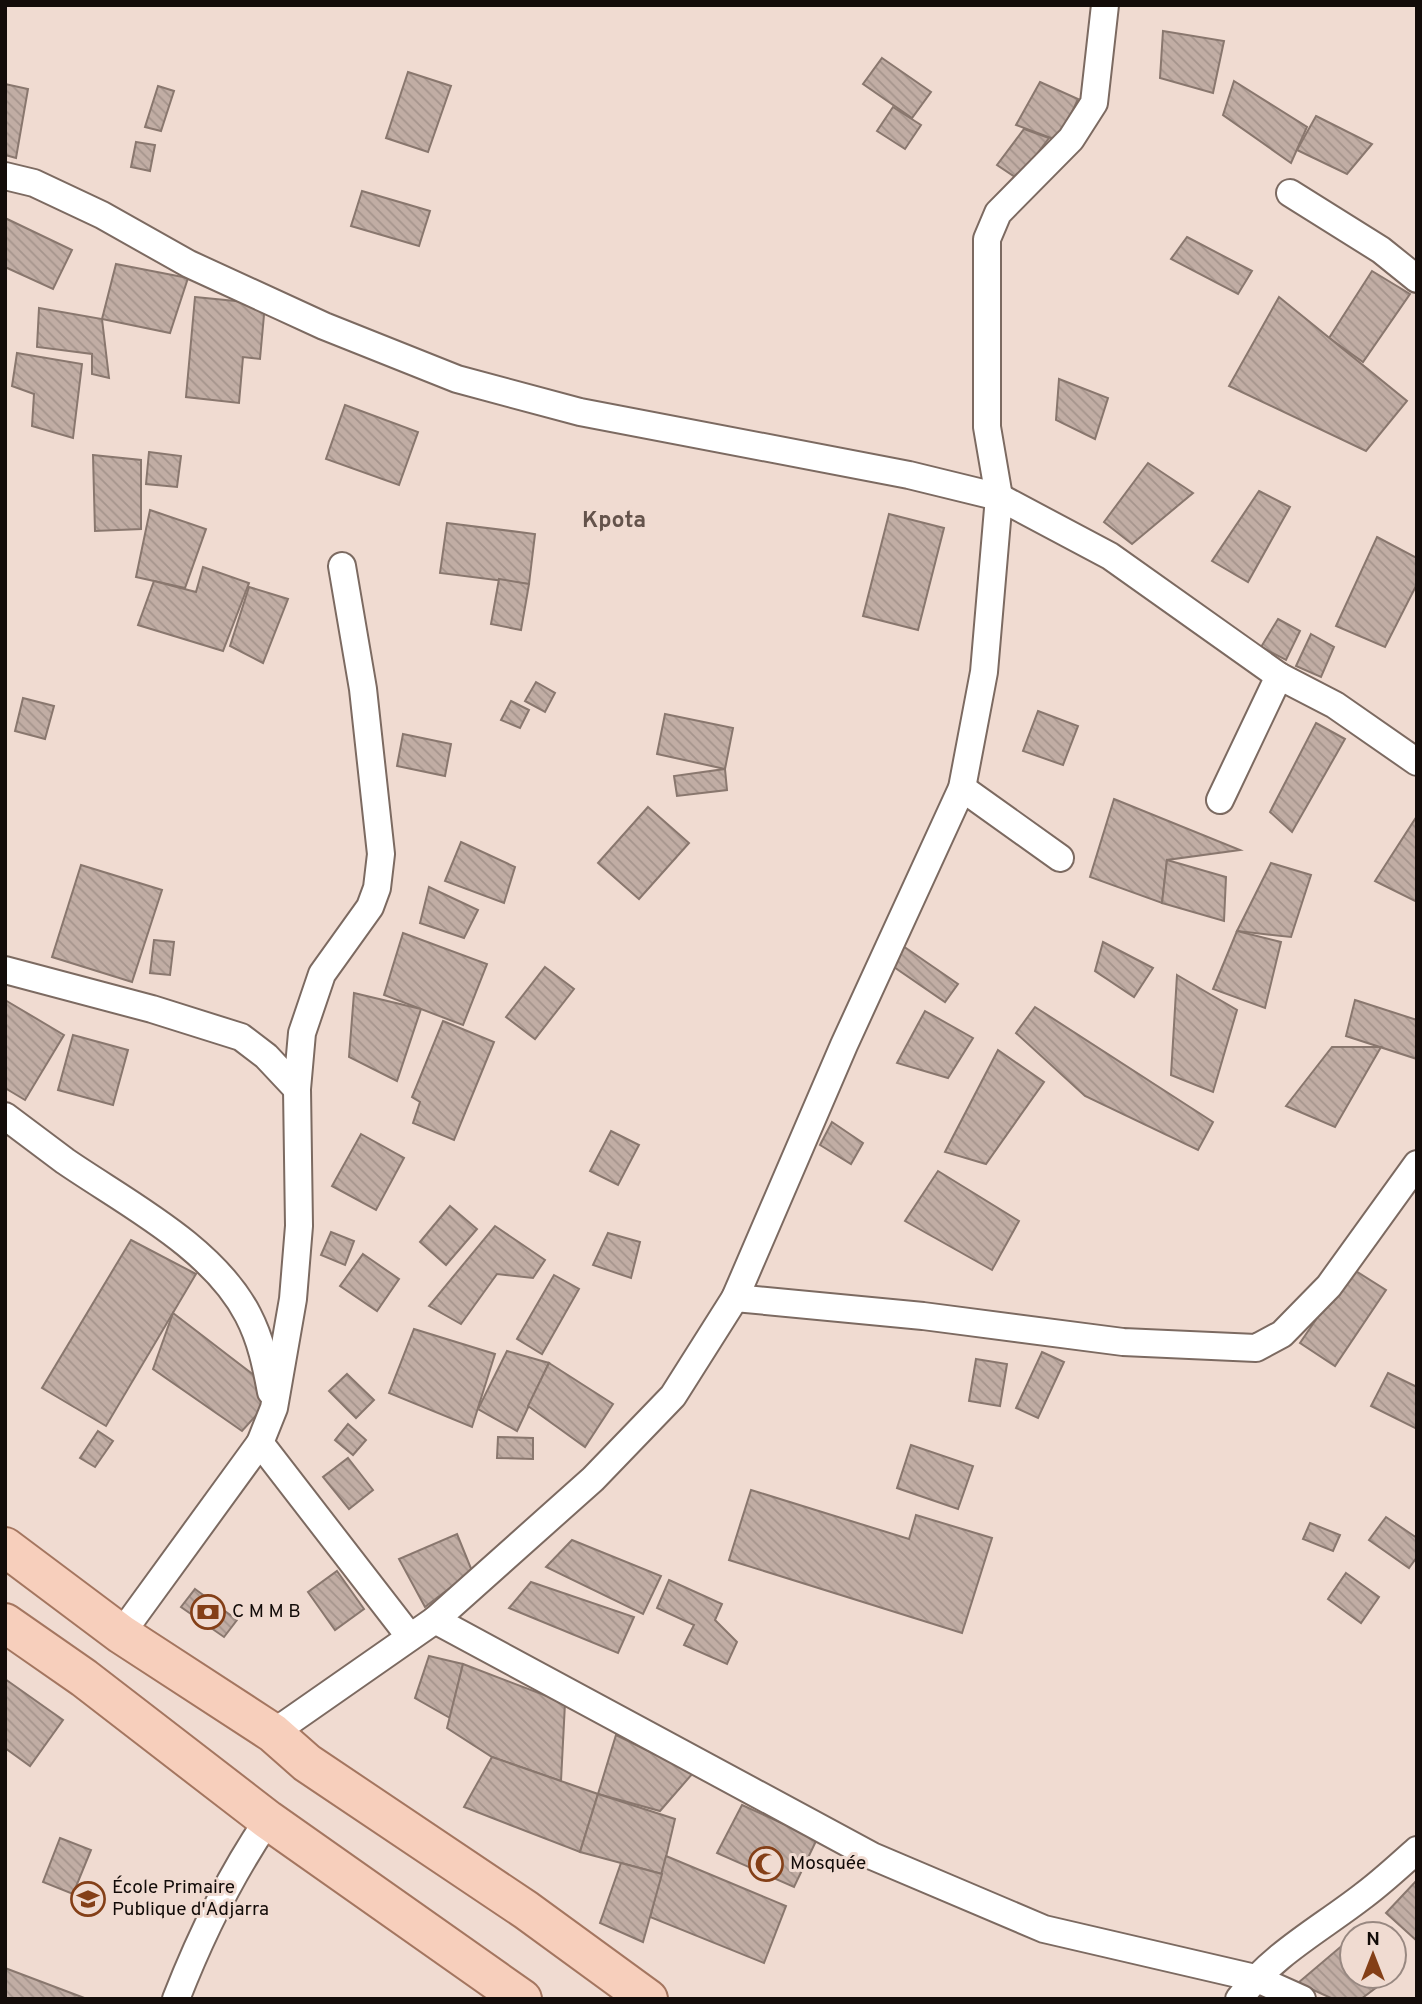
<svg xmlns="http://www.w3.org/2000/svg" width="1422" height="2004" viewBox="0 0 1422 2004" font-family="Overpass,sans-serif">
<defs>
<pattern id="building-back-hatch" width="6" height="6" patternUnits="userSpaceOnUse" patternTransform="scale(1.75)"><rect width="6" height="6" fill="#c1ada4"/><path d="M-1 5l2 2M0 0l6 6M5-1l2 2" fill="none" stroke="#a5948c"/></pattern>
</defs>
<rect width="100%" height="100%" fill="#f0dbd1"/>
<!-- building -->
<g fill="url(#building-back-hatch)" stroke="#89776e" stroke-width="2">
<path d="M1163,31L1224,41L1213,93L1160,78Z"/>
<path d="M882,58L931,92L912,118L863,84Z"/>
<path d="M408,72L451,86L428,152L386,138Z"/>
<path d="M1234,81L1307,127L1291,163L1223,115Z"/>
<path d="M1040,82L1078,99L1059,141L1016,125Z"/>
<path d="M5,84L28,89L16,158L5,155Z"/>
<path d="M158,86L174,91L161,131L145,127Z"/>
<path d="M893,107L921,125L905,149L877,131Z"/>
<path d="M1316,116L1372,144L1347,174L1297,150Z"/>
<path d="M1024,129L1049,138L1018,179L997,165Z"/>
<path d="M136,142L155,145L150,171L131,167Z"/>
<path d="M362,191L430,211L419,246L351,226Z"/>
<path d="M5,218L72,250L53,289L5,267Z"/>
<path d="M1187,237L1252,271L1238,294L1171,259Z"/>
<path d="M116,264L188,278L170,333L102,319Z"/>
<path d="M1372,271L1410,294L1363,362L1329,338Z"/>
<path d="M195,297L265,304L260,359L243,357L239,403L186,397Z"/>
<path d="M1279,297L1407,401L1366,451L1229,386Z"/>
<path d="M39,308L102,319L109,378L92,374V354L37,347Z"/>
<path d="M17,353L82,364L73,438L32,426L34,394L12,386Z"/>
<path d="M1059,379L1108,398L1095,439L1056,420Z"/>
<path d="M345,405L418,432L399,485L326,459Z"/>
<path d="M149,452L181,456L177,487L146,484Z"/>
<path d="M93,455L141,460V529L95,531Z"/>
<path d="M1148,463L1193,493L1132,544L1104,522Z"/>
<path d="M1259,491L1290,507L1248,582L1212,561Z"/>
<path d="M150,510L206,529L185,588L136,577Z"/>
<path d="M889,514L944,528L918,630L863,616Z"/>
<path d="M447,523L535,534L529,584L440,573Z"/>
<path d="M1377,537L1417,558V584L1385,647L1336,626Z"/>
<path d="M203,567L249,583L223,651L138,625L154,581L196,592Z"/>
<path d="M499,579L529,584L521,630L491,624Z"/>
<path d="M249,587L288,599L263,663L230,646Z"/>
<path d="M1278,619L1300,631L1286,660L1261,647Z"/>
<path d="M1311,634L1334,647L1321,677L1296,666Z"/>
<path d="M536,682L555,693L545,712L525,701Z"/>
<path d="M23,698L54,706L45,739L15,731Z"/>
<path d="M511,701L529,710L520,728L501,720Z"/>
<path d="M1038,711L1078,726L1063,765L1023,751Z"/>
<path d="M665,714L733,728L725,769L657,754Z"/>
<path d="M1316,723L1345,739L1292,832L1270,812Z"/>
<path d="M403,734L451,744L445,776L397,766Z"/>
<path d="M725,769L727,790L677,796L674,776Z"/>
<path d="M1114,799L1240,850L1167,860L1162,903L1090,877Z"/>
<path d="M648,807L689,843L639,899L598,863Z"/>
<path d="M1417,816V902L1375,881Z"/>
<path d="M461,842L515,867L504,903L445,881Z"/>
<path d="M1167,860L1226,877L1224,921L1162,903Z"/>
<path d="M1271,863L1311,875L1291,937L1237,931Z"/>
<path d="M81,865L162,890L132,982L52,957Z"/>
<path d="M429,887L478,910L464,938L420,923Z"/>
<path d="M1237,931L1281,942L1265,1008L1213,989Z"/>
<path d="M403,933L487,964L463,1025L384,995Z"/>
<path d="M154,940L174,942L170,975L150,973Z"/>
<path d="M1103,942L1153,968L1134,997L1095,971Z"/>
<path d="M903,946L958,984L945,1002L891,965Z"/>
<path d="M545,967L574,989L535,1039L506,1017Z"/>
<path d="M1177,975L1237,1010L1213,1092L1171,1075Z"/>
<path d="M354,993L421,1009L397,1081L349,1057Z"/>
<path d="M5,1000L64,1035L25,1100L5,1088Z"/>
<path d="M1355,1000L1417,1020V1059L1346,1036Z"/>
<path d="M1035,1007L1213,1122L1198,1150L1085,1096L1016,1033Z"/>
<path d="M925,1011L973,1038L948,1078L897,1063Z"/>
<path d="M443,1021L494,1042L454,1140L413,1123L420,1102L412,1097Z"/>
<path d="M73,1035L128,1050L113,1105L58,1090Z"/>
<path d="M1332,1047H1381L1335,1127L1286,1106Z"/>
<path d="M998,1050L1044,1082L986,1164L945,1152Z"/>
<path d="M832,1122L863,1143L851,1164L820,1145Z"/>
<path d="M611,1131L639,1145L618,1185L590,1171Z"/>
<path d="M361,1134L404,1158L376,1210L332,1186Z"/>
<path d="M938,1171L1019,1221L992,1270L905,1221Z"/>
<path d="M450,1206L477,1229L446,1265L420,1242Z"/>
<path d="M495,1226L545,1260L533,1278L497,1274L461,1324L429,1306Z"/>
<path d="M331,1232L354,1241L345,1265L321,1255Z"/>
<path d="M608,1233L640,1242L631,1278L593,1265Z"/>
<path d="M131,1240L196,1274L106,1426L42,1388Z"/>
<path d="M363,1254L399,1279L377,1311L340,1286Z"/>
<path d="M1351,1268L1386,1290L1335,1366L1300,1343Z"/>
<path d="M554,1275L579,1289L542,1354L517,1339Z"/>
<path d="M173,1313L259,1379L262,1409L242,1431L153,1369Z"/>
<path d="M414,1329L495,1354L472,1427L389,1393Z"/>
<path d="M507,1351L549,1363L517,1431L478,1409Z"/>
<path d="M1042,1352L1064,1362L1038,1418L1016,1408Z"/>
<path d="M976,1359L1007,1364L1000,1406L969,1401Z"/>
<path d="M549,1363L613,1404L585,1447L528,1406Z"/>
<path d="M1388,1373L1417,1387V1429L1371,1406Z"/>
<path d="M347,1374L374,1400L356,1418L329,1391Z"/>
<path d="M348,1424L366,1440L353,1455L335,1440Z"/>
<path d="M98,1431L113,1441L95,1467L80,1458Z"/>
<path d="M498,1437L533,1438V1459L497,1458Z"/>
<path d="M911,1445L973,1466L958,1509L897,1488Z"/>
<path d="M348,1458L373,1490L349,1509L323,1477Z"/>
<path d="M751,1490L909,1539L916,1515L992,1538L962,1633L729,1560Z"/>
<path d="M1386,1517L1417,1538V1557L1409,1568L1369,1540Z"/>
<path d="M1310,1523L1340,1535L1333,1551L1303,1539Z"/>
<path d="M457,1534L472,1571L425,1607L399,1559Z"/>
<path d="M572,1540L661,1576L643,1614L546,1567Z"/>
<path d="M337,1571L364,1609L335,1630L308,1592Z"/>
<path d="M1346,1573L1379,1597L1361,1623L1328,1599Z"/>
<path d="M669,1580L722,1604L715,1620L737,1642L727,1664L684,1645L694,1625L657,1608Z"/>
<path d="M531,1582L634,1617L618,1653L509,1608Z"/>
<path d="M195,1589L237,1620L224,1637L181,1607Z"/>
<path d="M429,1656L463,1664L450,1718L415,1698Z"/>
<path d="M463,1664L565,1703L561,1781L492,1757L447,1728Z"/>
<path d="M5,1679L63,1720L30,1766L5,1748Z"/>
<path d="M616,1735L693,1773L660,1811L598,1794Z"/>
<path d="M492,1757L598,1794L580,1852L464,1807Z"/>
<path d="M598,1794L675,1819L662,1874L580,1852Z"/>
<path d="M742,1805L817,1839L794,1887L717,1853Z"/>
<path d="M60,1838L91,1850L73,1894L43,1882Z"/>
<path d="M666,1856L786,1906L764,1963L650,1917Z"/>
<path d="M621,1863L662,1874L643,1942L600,1923Z"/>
<path d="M1417,1880V1941L1386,1913Z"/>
<path d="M1351,1938L1352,1976H1381L1385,1981L1361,1999H1333L1298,1983Z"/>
<path d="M5,1968L87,1999H5Z"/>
</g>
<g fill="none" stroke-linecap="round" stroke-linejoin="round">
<!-- minor casing -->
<g stroke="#7c6a61" stroke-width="30">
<g id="minor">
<path d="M5,176L34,183L102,215L189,264L324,326L457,379L580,412L909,475L999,497L1110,556L1279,676L1335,705L1417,762"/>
<path d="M1290,193L1381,250L1417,279"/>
<path d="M962,788L1060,858"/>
<path d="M1220,800L1279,676"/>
<path d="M5,970L152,1009L241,1037L266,1056L297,1089"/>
<path d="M5,1116C25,1131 45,1146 65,1161C126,1203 213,1247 248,1315C261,1340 266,1365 271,1392"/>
<path d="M735,1298L923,1316L1123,1342L1256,1348L1282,1334L1329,1286L1417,1164"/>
<path d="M260,1443L410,1637"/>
<path d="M435,1620L872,1856L1044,1929L1255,1978L1302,1999"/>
<path d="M121,1634L260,1443L274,1408L293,1299L299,1226L297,1089L302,1033L322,974L370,907L377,888L381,854L363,689L342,566"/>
<path d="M273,1733L435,1620L593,1479L673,1396L735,1298L844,1045L962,788L984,672L999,497L987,427V239L998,213L1071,139L1094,103L1105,5"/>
<path d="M176,1999C201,1935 229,1877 268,1820"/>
<path d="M1239,1999C1273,1954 1319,1930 1363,1896C1382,1882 1400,1865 1417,1850"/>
</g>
</g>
<!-- primary casing -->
<g stroke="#a47660" stroke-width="42">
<g id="primary">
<path d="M5,1547L121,1634L273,1733L307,1763L526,1910L648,1999"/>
<path d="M5,1623L84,1678L268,1820L522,1999"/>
</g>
</g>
<!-- minor -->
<use href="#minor" stroke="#fff" stroke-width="26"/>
<!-- primary -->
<use href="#primary" stroke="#f7cfbc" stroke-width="38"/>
</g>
<!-- icons -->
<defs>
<g id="bank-ring" transform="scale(1.75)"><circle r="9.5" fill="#f0dbd1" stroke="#843f17" stroke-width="1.5"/><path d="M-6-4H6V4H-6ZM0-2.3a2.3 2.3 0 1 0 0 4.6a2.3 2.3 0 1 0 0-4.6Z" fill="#843f17"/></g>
<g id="mosque-ring" transform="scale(1.75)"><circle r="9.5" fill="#f0dbd1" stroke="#843f17" stroke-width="1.5"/><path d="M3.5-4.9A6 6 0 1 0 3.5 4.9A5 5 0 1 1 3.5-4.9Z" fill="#843f17"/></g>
<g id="school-ring" transform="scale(1.75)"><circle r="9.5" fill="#f0dbd1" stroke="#843f17" stroke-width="1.5"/><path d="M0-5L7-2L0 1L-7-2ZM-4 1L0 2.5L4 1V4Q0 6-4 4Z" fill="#843f17"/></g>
</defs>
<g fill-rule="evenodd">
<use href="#bank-ring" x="208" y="1612"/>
<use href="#mosque-ring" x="766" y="1864"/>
<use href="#school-ring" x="88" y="1899"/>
</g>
<g text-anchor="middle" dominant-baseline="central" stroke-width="6" stroke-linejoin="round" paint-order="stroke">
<!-- poi labels -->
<g font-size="19" fill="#130c09" stroke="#f0dbd1" text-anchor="start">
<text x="232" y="1612">C M M B</text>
<text x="790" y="1864">Mosquée</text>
<text x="112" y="1888">École Primaire<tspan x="112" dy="22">Publique d'Adjarra</tspan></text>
</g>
<!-- quarter labels -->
<g font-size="23" font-weight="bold" fill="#64534b" stroke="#f0dbd1">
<text x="614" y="521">Kpota</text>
</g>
</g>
<!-- border -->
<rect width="1422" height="2004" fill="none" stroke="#130c09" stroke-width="14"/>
<!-- north arrow -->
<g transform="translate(1373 1955)"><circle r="33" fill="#f0dbd1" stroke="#988881" stroke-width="2"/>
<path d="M0-5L12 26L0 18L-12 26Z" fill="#843f17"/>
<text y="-10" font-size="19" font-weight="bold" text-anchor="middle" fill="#130c09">N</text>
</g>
</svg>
